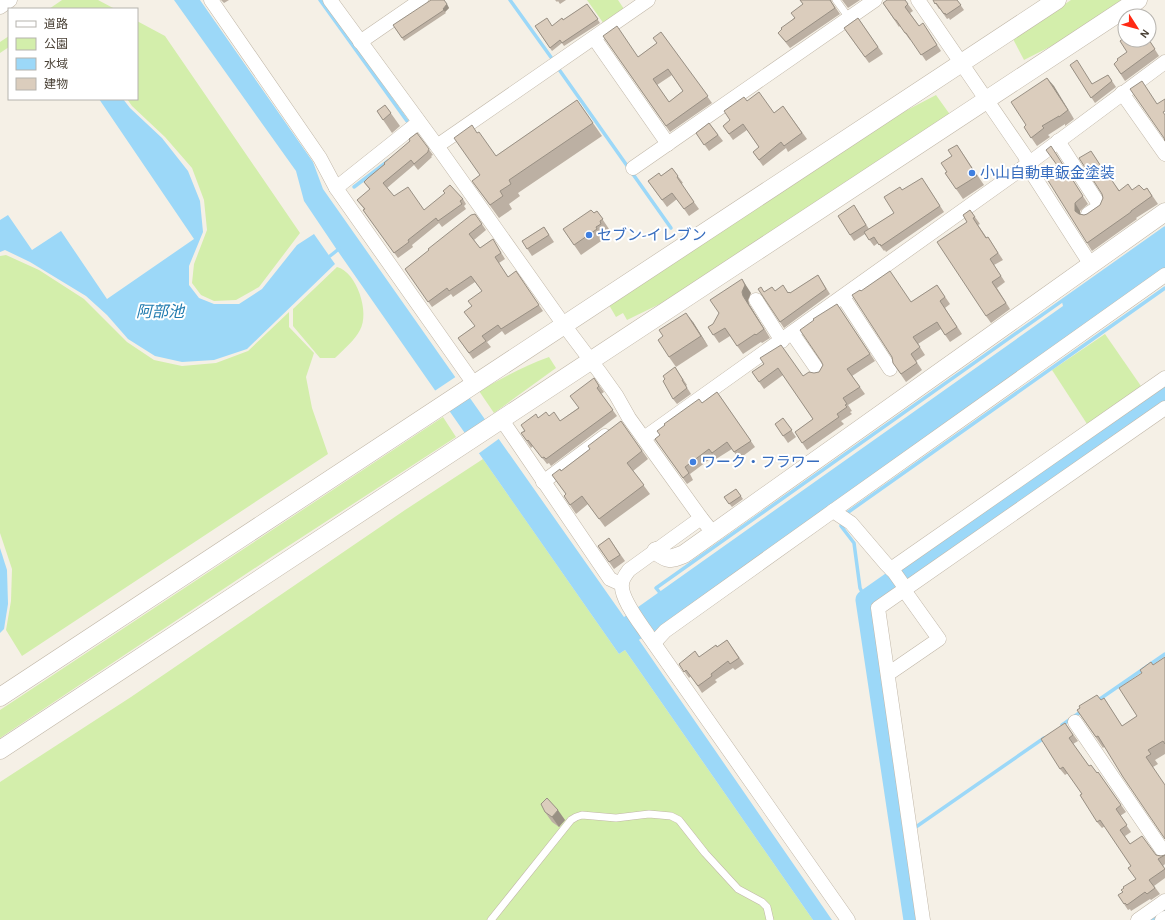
<svg xmlns="http://www.w3.org/2000/svg" width="1165" height="920" viewBox="0 0 1165 920" font-family="'Alegreya Sans','Noto Sans JP',sans-serif">
<rect width="100%" height="100%" fill="#f5f0e6"/>
<!-- green -->
<g fill="#d3eeab">
<path d="M62,0H98L115,9H49Z"/>
<path d="M587,0H618L624,9L604,24Z"/>
<path d="M1071,0H1126L1075,34L1024,60L1013,39Z"/>
<path d="M137,21L165,36L300,233L259,287L236,300L214,301L201,295L192,283L194,264L207,230L204,200L192,168L165,137L132,106L127,99H137Z"/>
<path d="M9,36V47L0,53V42Z"/>
<path d="M936,95L951,116L672,298L627,320L623,313L616,317L609,305L890,119Z"/>
<path d="M6,255L39,270L84,299L127,342L154,360L182,366L216,363L248,351L289,312V327L314,353L306,377L312,408L328,454L22,656L6,630L11,601L12,569L0,533V256Z"/>
<path d="M337,267C357,272 370,313 360,330C355,340 343,350 335,358H320L293,326V309Z"/>
<path d="M1105,334L1143,389L1089,427L1052,370Z"/>
<path d="M549,357L556,368L494,413L479,391C502,378 524,366 549,357Z"/>
<path d="M443,417L456,437L273,556L0,738V710Z"/>
<path d="M483,459L619,654L625,650L813,920H0V782L131,697L405,510Z"/>
</g>
<!-- water -->
<g fill="#9cd8f8">
<path d="M174,0H200L313,162L323,189L624,617L1063,306L1062,302L1165,229V269L653,634L640,639L639,640L832,920H813L625,650L619,654L337,250L304,201L296,171Z"/>
<path d="M99,99H123L130,108L162,138L188,171L200,201L203,232L189,266V285L199,298L214,304H239L262,289L297,245L314,234L335,264L247,349L214,360L182,362L155,356L128,339L107,315L86,296L30,262L5,250L0,252V220L8,215L32,250L61,231L107,299L194,239Z"/>
<path d="M0,548L7,570L8,604L4,629L0,633Z"/>
</g>
<!-- pier -->
<g fill="#f5f0e6">
<path d="M457,376L471,396L448,412L433,392Z"/>
<path d="M487,420L500,438L478,454L465,435Z"/>
</g>
<g fill="none" stroke-linecap="round" stroke-linejoin="round">
<!-- stream -->
<g stroke="#9cd8f8" stroke-width="3.5">
<path d="M320,0L407,121"/>
<path d="M510,0L553,60"/>
<path d="M559,67L558,68L671,228"/>
<path d="M354,187L388,161"/>
<path d="M330,256L340,248"/>
<path d="M845,516L847,513L1165,288"/>
<path d="M842,521L841,526L854,543L860,588L866,600"/>
<path d="M661,594L656,588L1165,228"/>
<path d="M1097,701L1165,654"/>
<path d="M1062,725L1082,711"/>
<path d="M913,829L1044,738"/>
<path d="M1151,920L1165,910"/>
</g>
<!-- river -->
<path stroke="#9cd8f8" stroke-width="21" d="M914,920L866,600L1165,390"/>
<!-- service casing -->
<g stroke="#c1b7a8" stroke-width="8">
<g id="service">
<path d="M836,0L849,18"/>
<path d="M491,920L571,820L576,817L582,815L616,818L649,814L671,816L679,820L705,853L738,889L762,902L767,907L770,920"/>
</g>
</g>
<!-- minor casing -->
<g stroke="#c1b7a8" stroke-width="15">
<g id="minor">
<path d="M211,0L320,158L336,188L474,384"/>
<path d="M330,0L437,146L564,325L601,374L616,395L629,418L701,518L713,533"/>
<path d="M918,0L1025,156L1030,170L1091,265"/>
<path d="M0,7L10,0"/>
<path d="M594,38L668,144"/>
<path d="M360,42L421,0"/>
<path d="M1122,93L1165,154"/>
<path d="M1058,141L1100,206L1088,214"/>
<path d="M437,146L648,0"/>
<path d="M633,168L875,0"/>
<path d="M336,188L419,122"/>
<path d="M843,297L890,369"/>
<path d="M756,300L782,341"/>
<path d="M792,333L819,372"/>
<path d="M502,420L610,579L621,584"/>
<path d="M644,438L1028,164L1165,62"/>
<path d="M543,482L605,436"/>
<path d="M833,511L1165,275"/>
<path d="M701,518L629,570C626,574 622,579 622,584C620,598 640,623 648,635L848,920"/>
<path d="M891,569L1165,378"/>
<path d="M654,643L665,631L833,511L851,523L886,564L894,572L906,589"/>
<path d="M888,674L939,639L904,590"/>
<path d="M1075,722L1165,854"/>
<path d="M923,920L878,608L1165,408"/>
<path d="M1138,920L1165,901"/>
<path d="M1162,920L1165,918"/>
</g>
</g>
<!-- tertiary casing -->
<g stroke="#c1b7a8" stroke-width="19">
<g id="tertiary">
<path d="M656,551C668,560 670,560 684,554L1165,212"/>
<path d="M0,697L1057,0"/>
<path d="M0,750L1138,0"/>
</g>
</g>
<!-- service -->
<use href="#service" stroke="#fff" stroke-width="7"/>
<!-- minor -->
<use href="#minor" stroke="#fff" stroke-width="14"/>
<!-- tertiary -->
<use href="#tertiary" stroke="#fff" stroke-width="18"/>
</g>
<!-- wall -->
<g fill="#bcb0a3" fill-rule="evenodd">
<path d="M221,0H229L224,3Z"/>
<path d="M444,0L449,8L445,12L446,13L404,41L393,25Z"/>
<path d="M555,0H566L560,4L558,1L557,2Z"/>
<path d="M800,0H832L831,1L840,14L790,48L778,33L794,18L803,4Z"/>
<path d="M842,0H860L848,8Z"/>
<path d="M905,0L913,11L910,13L919,26L927,29L941,51L926,61L911,39L910,40L900,26L899,27L883,3Z"/>
<path d="M933,0H957L964,10L950,20L949,18L947,19L940,9H939Z"/>
<path d="M587,4L600,23L564,46L562,43L552,51L535,26H552L563,20Z"/>
<path d="M858,18L883,54L869,63L844,28Z"/>
<path d="M661,32L712,103L670,132L603,36L638,57L657,43ZM672,75L683,91L669,102L657,85Z"/>
<path d="M1149,40L1159,56L1125,81L1114,64L1147,41Z"/>
<path d="M1070,65L1093,84L1108,75L1116,87L1095,103Z"/>
<path d="M1047,78L1074,119L1065,126V124L1048,135L1050,137L1037,146L1024,127L1026,125Z"/>
<path d="M577,100L602,136L518,193L520,196L509,204L512,209L499,218L472,181L480,175L477,133L496,156Z"/>
<path d="M747,101L774,113L783,106L807,139L788,152L786,148L763,166L753,152L759,147L747,130L733,140L723,126L730,120Z"/>
<path d="M385,105L400,126L392,133L377,111Z"/>
<path d="M709,123L723,141L709,151L696,133Z"/>
<path d="M417,133L433,155L431,156L432,157L418,170L414,165L387,188L394,196L424,210L463,199L466,204L464,206L466,209L442,227L439,223L412,245L413,247L398,258L363,210L364,209L357,200L370,190L364,182L410,141Z"/>
<path d="M957,145L984,185L963,199L945,173L947,172Z"/>
<path d="M1091,151L1106,174L1119,190H1144L1147,188L1158,204L1136,218L1137,219L1092,251L1087,243L1057,165L1056,154L1088,204L1080,211V214L1084,215L1087,214L1100,205L1103,198Z"/>
<path d="M672,168L683,183L681,184L699,209L689,216L677,199L667,207L648,181L661,176Z"/>
<path d="M926,184L944,212L886,252L885,250L884,251L878,243L874,246L865,234L854,241L850,235L854,205L869,229L894,213L902,190Z"/>
<path d="M970,210L980,224L978,225L987,238L988,237L1003,260L994,265L1005,282L997,288L1010,309L991,323L986,316L967,222L963,215Z"/>
<path d="M597,211L609,229L607,231L608,234L603,237L604,239L581,255L563,229Z"/>
<path d="M475,214L486,230L474,240L480,248L493,239L505,259L499,263L508,277L516,271L543,311L505,335L502,331L487,342L491,347L473,359L458,338L475,326L472,306L482,291L475,282L453,297L451,294L432,307L405,269Z"/>
<path d="M544,227L554,242L532,256L522,241Z"/>
<path d="M818,275L830,294L784,328L780,322L765,291H775L790,293Z"/>
<path d="M937,285L950,304L945,308L962,334L950,342L941,329L918,344L925,355L916,361L922,370L906,382L893,363L892,357L861,291L911,302Z"/>
<path d="M751,293L748,300L749,304L770,338L762,343L761,342L743,354L730,336L719,343L708,327L713,324Z"/>
<path d="M837,304L875,361L852,376L865,394L848,405L852,411L850,412L852,414L841,421L844,424L807,450L795,432L813,419L783,375L764,389L752,372L764,364L803,376L819,372L823,365Z"/>
<path d="M693,322L708,346L676,367L669,357Z"/>
<path d="M675,367L687,385L686,386L691,394L677,404L673,399Z"/>
<path d="M594,378L604,392L601,394L617,416L551,466L549,463L547,464L533,446L531,448L521,433L538,418L549,416L560,421L578,408Z"/>
<path d="M717,392L755,447L739,459L732,449L716,459L714,456L690,474L693,480L687,484L655,439L702,403Z"/>
<path d="M783,418L796,437L788,443L775,424Z"/>
<path d="M621,421L648,459L633,471L650,494L605,527L588,504L576,514L564,496L566,494L552,475L561,471L590,449Z"/>
<path d="M736,489L743,499L732,507L724,497Z"/>
<path d="M609,538L625,561L614,569L598,546Z"/>
<path d="M727,640L744,664L735,670L733,668L715,680L717,682L702,693L691,676L689,678L679,664L699,657L717,647Z"/>
<path d="M1165,657V754L1155,760L1158,764L1153,767L1104,747L1103,748L1077,710L1101,700L1104,698L1122,726L1137,716L1153,665Z"/>
<path d="M1065,723L1078,741L1073,744L1089,766L1097,773L1098,772L1126,812L1120,816L1131,832L1125,836L1130,844L1156,855L1161,856L1165,855V864L1163,866L1165,869V878L1154,886L1160,894L1151,900L1150,899L1131,911L1130,909L1128,910L1124,904L1123,892L1124,888L1136,879L1131,866L1105,826L1102,828L1097,822L1082,794L1068,773L1065,775L1060,769Z"/>
<path d="M545,812L565,820L559,827L552,822Z"/>
</g>
<!-- shaded-wall -->
<g fill="#999084">
<path d="M447,4L449,8L445,12L443,9Z"/>
<path d="M1047,78L1054,86L1074,119L1068,110Z"/>
<path d="M1075,203L1080,211L1081,218L1075,211Z"/>
<path d="M742,279L751,293L748,300L749,304L770,338L743,296L742,292Z"/>
<path d="M686,313L693,322L708,346L701,336Z"/>
<path d="M558,810L565,820L559,827L552,817Z"/>
</g>
<!-- building -->
<g fill="#dbcdbd" stroke="#999084" fill-rule="evenodd">
<path d="M431,0H444L447,4L443,9L444,10L402,38L393,25Z"/>
<path d="M800,0H830L835,8L786,42L778,33L782,29L781,28L795,18L791,13L803,4Z"/>
<path d="M887,0H905L908,4L905,7L919,26L923,23L937,45L921,55L906,33H905L896,20H895L883,3Z"/>
<path d="M933,0H957L961,5L946,15L945,13L944,14L936,3L935,4Z"/>
<path d="M587,4L598,19L562,43L560,40L550,48L535,26L547,18L552,26L562,18L563,20Z"/>
<path d="M858,18L878,47L865,57L844,28Z"/>
<path d="M617,26L638,57L657,43L653,38L661,32L708,96L666,126L603,36ZM668,69L683,91L669,102L653,79Z"/>
<path d="M1125,37V40H1146V41L1149,40L1155,49L1121,74L1114,64L1118,60L1117,59L1127,52L1120,41Z"/>
<path d="M1077,60L1092,84L1108,75L1112,81L1091,98L1070,65Z"/>
<path d="M1047,78L1068,110L1059,117V116L1042,126L1044,128L1031,138L1024,127L1026,125L1011,102Z"/>
<path d="M1142,81L1157,104L1165,99V111L1163,112L1165,115V141L1164,138L1130,89Z"/>
<path d="M759,92L774,113L783,106L802,133L784,146L781,142L759,160L753,152L759,147L743,124L729,134L723,126L730,120L724,111L744,97L747,101Z"/>
<path d="M577,100L593,123L509,180L511,184L500,191L503,196L490,205L472,181L480,175L454,138L472,125L477,133L479,132L496,156Z"/>
<path d="M385,105L391,113L383,120L377,111Z"/>
<path d="M709,123L718,135L704,145L696,133Z"/>
<path d="M417,133L429,149L428,151V152L414,164L411,160L383,183L394,196L408,187L424,210L445,193L443,191L450,185L463,199L460,201L462,204L438,221L436,218L408,240L409,242L394,253L363,210L365,209L357,200L370,189L364,182L368,178L385,164L384,163L410,141L409,139Z"/>
<path d="M957,145L977,176L956,189L945,173L947,172L941,163L952,156L948,150Z"/>
<path d="M1051,146L1083,196L1075,203V211L1079,214L1084,215L1087,214L1100,205L1103,198L1102,194L1079,158L1091,151L1106,174L1107,173L1119,191L1128,184L1132,190L1139,185L1144,190L1147,188L1152,196L1131,211V212L1087,243L1044,174L1057,165L1046,150Z"/>
<path d="M672,168L678,176L677,177L694,202L684,209L672,193L662,200L648,181L659,173L661,176Z"/>
<path d="M922,178L940,206L881,246L880,244L879,245L874,237L869,240L864,232L894,213L884,197L900,187L902,190Z"/>
<path d="M854,205L866,225L850,235L838,216Z"/>
<path d="M591,210L594,213L597,211L603,219L600,221L601,224L596,227L597,229L574,245L563,229Z"/>
<path d="M970,210L975,217L973,218L986,238L988,237L998,253L990,259L1001,276L992,282L1006,303L986,316L937,242L967,222L963,215Z"/>
<path d="M475,214L482,224L469,234L480,248L493,239L501,253L495,257L508,277L516,271L539,305L501,329L498,325L482,336L486,341L469,353L458,338L475,326L464,312L472,306L468,301L482,291L471,276L449,291L447,288L428,302L405,269L429,250L428,249L471,215Z"/>
<path d="M544,227L549,235L527,249L522,241Z"/>
<path d="M890,271L911,302L937,285L945,297L940,301L957,327L945,335L937,322L913,337L920,347L911,354L917,363L901,374L893,363L892,357L852,295L860,290L861,291Z"/>
<path d="M818,275L826,289L780,322L758,289L761,287L764,292L772,287L775,291L783,285L788,293L789,292L790,293Z"/>
<path d="M742,279L745,285L742,292L743,296L764,329L756,335L755,334L737,346L725,328L713,335L708,327L713,324L719,313L710,300Z"/>
<path d="M837,304L870,354L847,369L860,387L843,398L847,404L845,405L847,407L837,414L839,417L802,443L795,432L813,419L778,368L759,382L752,372L764,364L760,358L781,345L803,376L809,372L814,373L819,372L823,365L821,361L800,330L814,320L813,319Z"/>
<path d="M686,313L701,336L669,357L658,340L663,336L659,330Z"/>
<path d="M675,367L683,380H682L687,388L673,399L663,381L665,379L663,376Z"/>
<path d="M594,378L599,386L597,388L613,410L546,459L544,457L542,458L528,440L527,441L521,433L525,431L521,425L536,414L538,418L546,412L549,416L554,412L560,421L579,408L570,396Z"/>
<path d="M717,392L751,441L734,452L727,442L712,453L709,449L685,467L689,473L683,478L655,439L660,435L657,431L665,425L664,424L699,399L702,403Z"/>
<path d="M783,418L792,430L783,436L775,424Z"/>
<path d="M621,421L642,451L627,463L644,485L599,519L582,496L570,505L564,496L566,494L552,475L560,469L561,471L590,449L588,446Z"/>
<path d="M736,489L741,496L729,504L724,497Z"/>
<path d="M609,538L620,555L609,562L598,546Z"/>
<path d="M727,640L739,658L730,664L728,661L711,674L712,676L698,686L686,670L684,672L679,664L695,651L699,657L716,645L717,647Z"/>
<path d="M1165,657V744L1163,741L1148,750L1151,754L1146,757L1165,785V839L1123,777L1098,736L1096,737L1077,710L1080,708L1079,706L1097,695L1101,700L1104,698L1122,726L1137,716L1119,688L1142,673L1140,670L1151,662L1153,665Z"/>
<path d="M1065,723L1073,735L1069,738L1089,766L1091,765L1097,773L1098,772L1121,805L1116,809L1127,825L1120,830L1130,844L1142,836L1156,855L1161,856L1165,855L1158,859L1165,869L1149,880L1155,888L1147,894L1145,892L1127,905L1125,903L1124,904L1118,895L1123,892L1121,890L1124,888L1123,887L1136,879L1128,868L1131,866L1100,820L1097,822L1080,795L1082,794L1063,767L1060,769L1041,739Z"/>
<path d="M547,798L558,810L552,817L545,812L541,804Z"/>
</g>
<!-- markers -->
<g fill="#3f7fe0" stroke="#fff" stroke-width="1.5">
<circle cx="972" cy="173" r="4"/>
<circle cx="589" cy="235" r="4"/>
<circle cx="693" cy="462" r="4"/>
</g>
<g text-anchor="middle" dominant-baseline="central" stroke-width="4" stroke-linejoin="round" paint-order="stroke">
<!-- shop labels -->
<g font-size="15" fill="#366cbe" stroke="#fff" text-anchor="start">
<text x="980" y="173">小山自動車鈑金塗装</text>
<text x="597" y="235">セブン-イレブン</text>
<text x="701" y="462">ワーク・フラワー</text>
</g>
<!-- water labels -->
<g font-size="16" font-style="italic" fill="#207baf" stroke="#fff">
<text x="160" y="312">阿部池</text>
</g>
</g>
<!-- legend -->
<rect x="8" y="8" width="130" height="92" fill="#ffffff" stroke="#b6b3ae"/>
<rect x="16" y="21" width="20" height="6" fill="#ffffff" stroke="#b6b3ae"/>
<text x="44" y="28" font-size="12" fill="#494035">道路</text>
<rect x="16" y="38" width="20" height="12" fill="#d3eeab" stroke="#b6b3ae"/>
<text x="44" y="48" font-size="12" fill="#494035">公園</text>
<rect x="16" y="58" width="20" height="12" fill="#9cd8f8" stroke="#b6b3ae"/>
<text x="44" y="68" font-size="12" fill="#494035">水域</text>
<rect x="16" y="78" width="20" height="12" fill="#dbcdbd" stroke="#b6b3ae"/>
<text x="44" y="88" font-size="12" fill="#494035">建物</text>
<!-- north arrow -->
<g transform="translate(1137 28) rotate(126)"><circle r="19" fill="#ffffff" stroke="#b6b3ae"/>
<path d="M0-3L7 15L0 10L-7 15Z" fill="#ff2913"/>
<text y="-6" font-size="11" font-weight="bold" text-anchor="middle" fill="#494035">N</text>
</g>
</svg>
